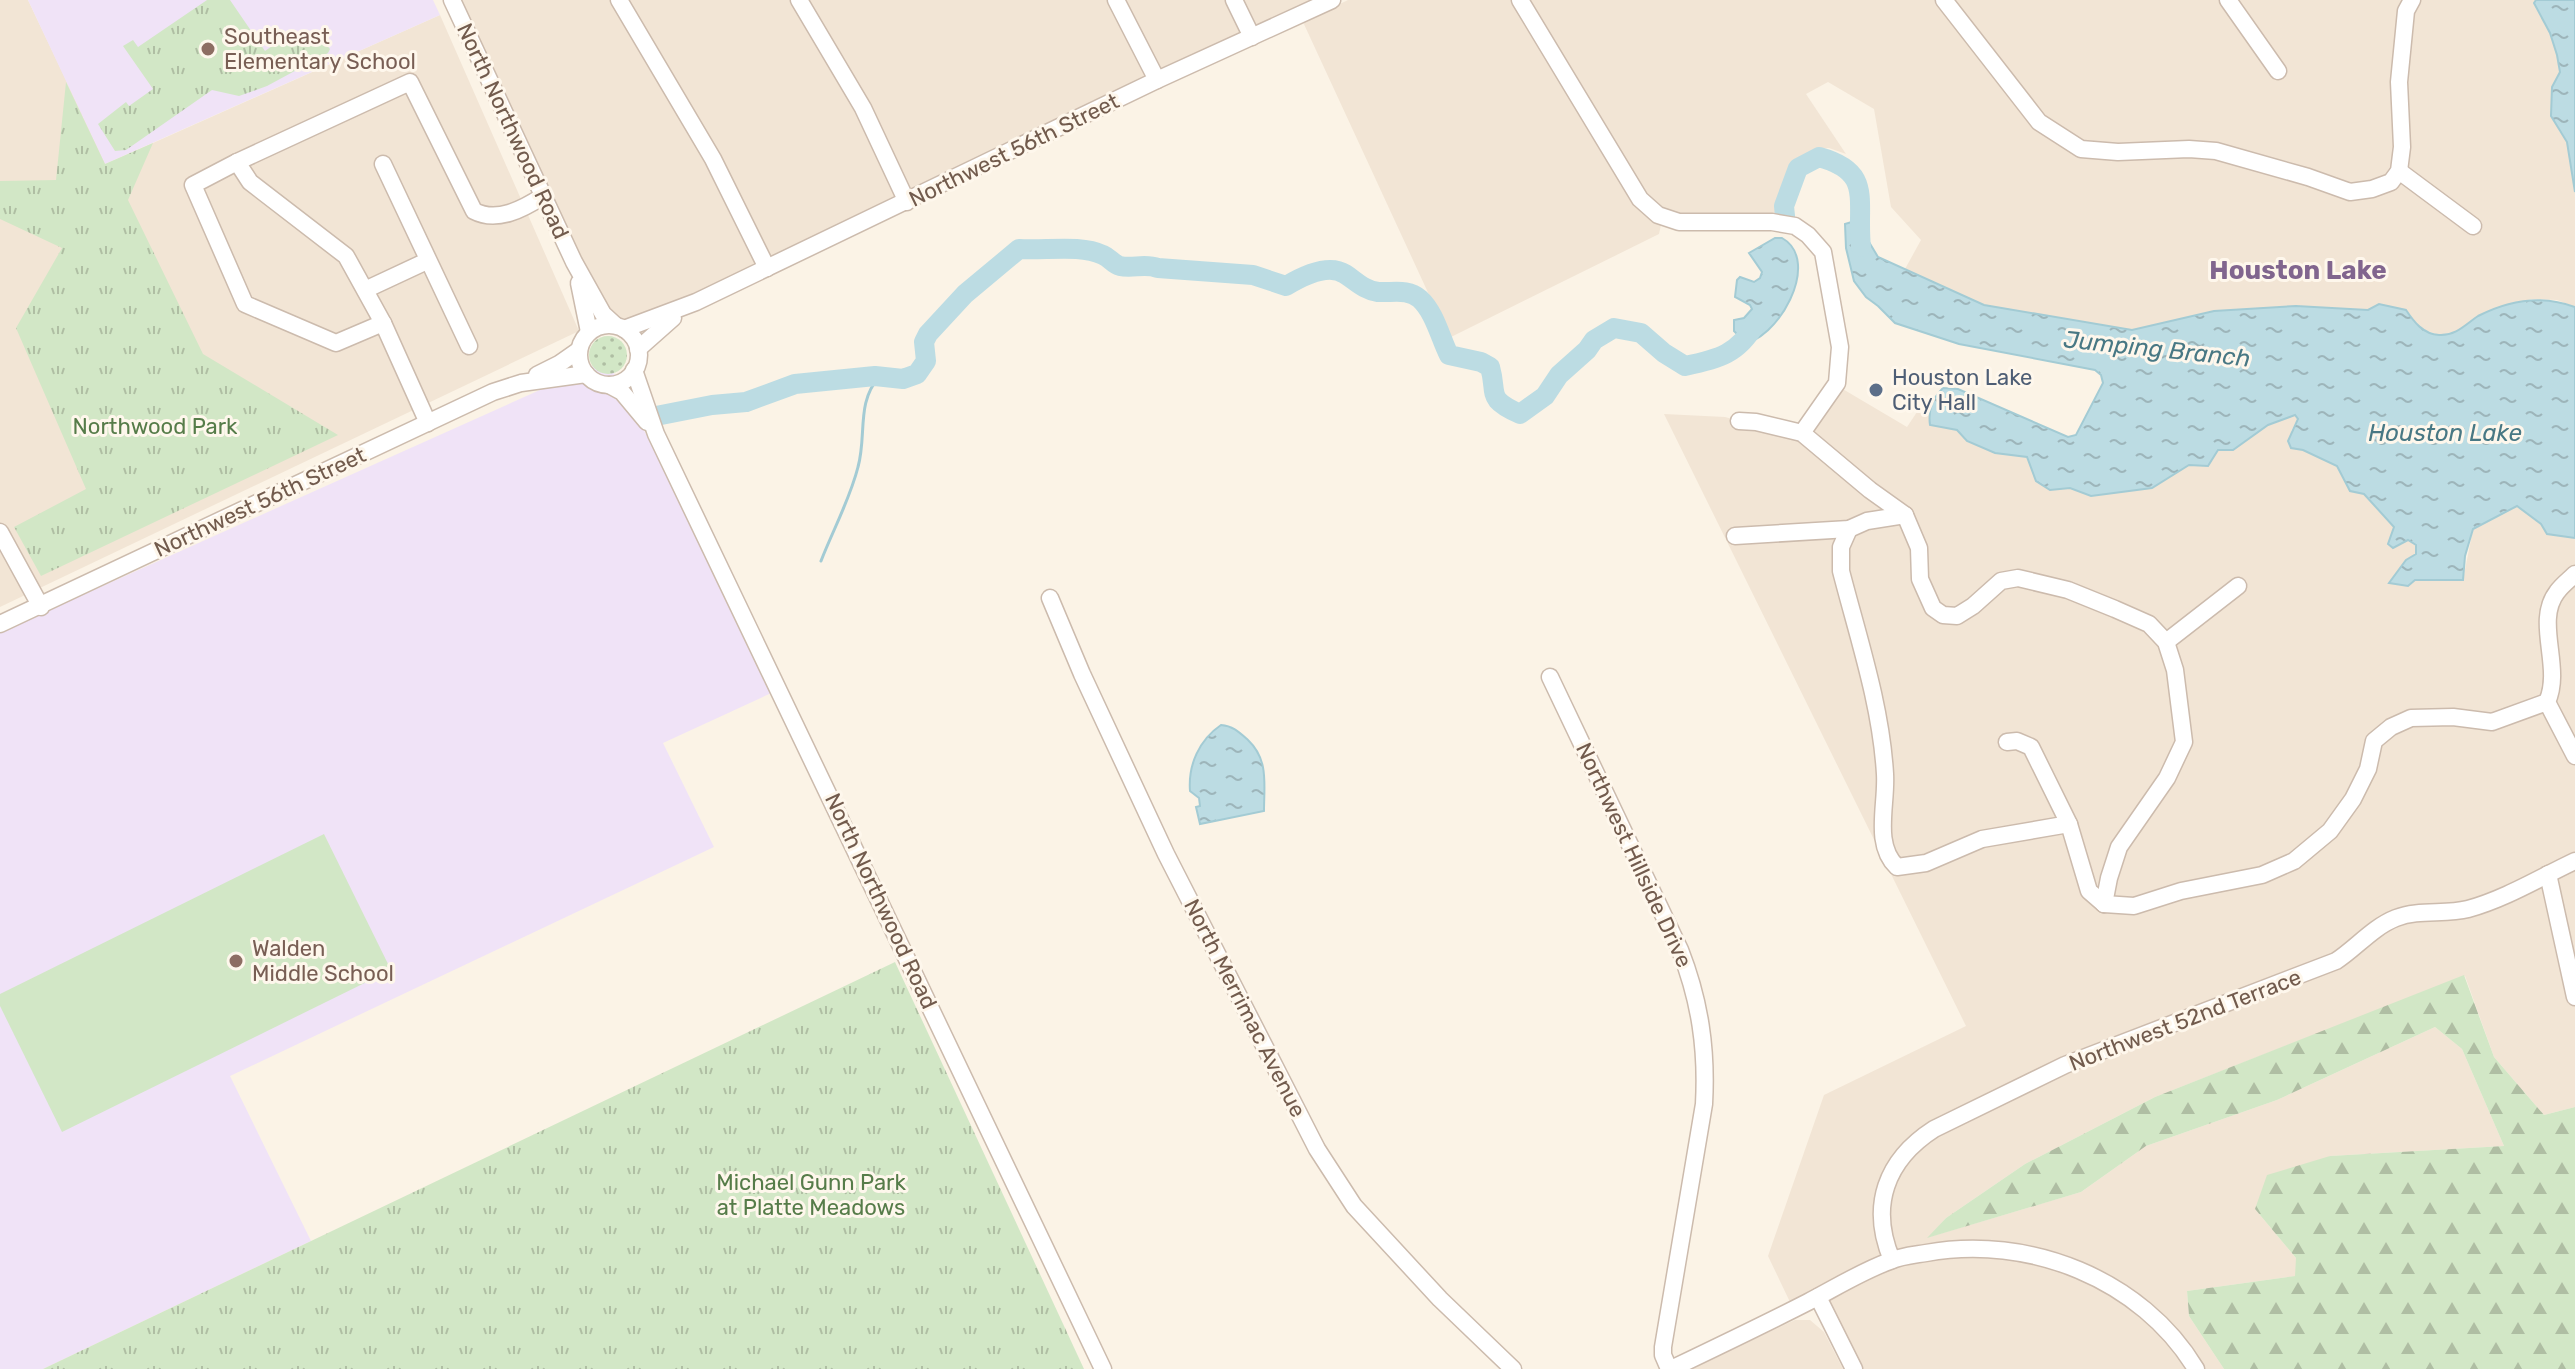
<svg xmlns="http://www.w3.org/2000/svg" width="2575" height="1369" viewBox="0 0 2575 1369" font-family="Rubik,sans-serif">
<defs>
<pattern id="grass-dots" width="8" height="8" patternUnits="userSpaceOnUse" patternTransform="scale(2)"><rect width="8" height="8" fill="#d2e7c6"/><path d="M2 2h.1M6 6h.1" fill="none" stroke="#afbea3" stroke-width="1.8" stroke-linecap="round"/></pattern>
<pattern id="forest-firs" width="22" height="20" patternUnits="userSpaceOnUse" patternTransform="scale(2)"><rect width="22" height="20" fill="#d2e7c6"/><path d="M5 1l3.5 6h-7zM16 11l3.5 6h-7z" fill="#afbea3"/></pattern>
<pattern id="park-tufts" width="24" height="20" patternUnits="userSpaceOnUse" patternTransform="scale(2)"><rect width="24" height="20" fill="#d2e7c6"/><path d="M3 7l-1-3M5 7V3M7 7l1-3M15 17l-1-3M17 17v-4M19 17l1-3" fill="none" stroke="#afbea3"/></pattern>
<pattern id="water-ripples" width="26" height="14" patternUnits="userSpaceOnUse" patternTransform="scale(2)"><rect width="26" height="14" fill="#bcdce3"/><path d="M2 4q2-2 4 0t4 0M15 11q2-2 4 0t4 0" fill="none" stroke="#9db5ba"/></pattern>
</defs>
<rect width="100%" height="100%" fill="#fbf3e6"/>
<!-- residential -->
<g fill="#f2e5d5">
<path d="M0,0H28L106,164L440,15L579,331L0,607Z"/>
<path d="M458,0H1316L679,302L625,321L620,320L603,304Z"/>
<path d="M1348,0H2536L2534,3L2550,33L2557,55L2560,72L2552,87L2559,131L2567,142L2575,192V307L2557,300L2531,299L2479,316L2458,331L2439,335L2417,327L2406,310L2379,304L2369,310L2214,311L2132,330L1984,305L1905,269L1921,240L1891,207L1874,109L1828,82L1806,94L1846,154L1829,148L1817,149L1795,159L1788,169L1784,183L1779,217L1687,216L1664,211L1659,234L1449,338L1303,22Z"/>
<path d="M1841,388L1907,427L1919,409L1929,414L1930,425L1957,430L1967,441L1995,453L2027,457L2036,481L2050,489L2070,488L2091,496L2152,488L2189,465L2208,466L2218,450H2233L2268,425L2295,415L2298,419L2291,431L2303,450L2337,466L2350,491L2364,494L2394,527V548L2408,540L2416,545L2415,580H2463L2473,529L2517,506L2541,524L2547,534L2575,538V1107L2544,1115L2494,1057L2465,976L2155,1097L2025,1164L1946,1218L1929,1237L2081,1192L2146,1146L2277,1100L2435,1027L2462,1049L2504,1146L2330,1156L2255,1209L2296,1258V1276L2187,1291L2189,1316L2224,1369H1861L1819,1287L1790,1302L1768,1256L1824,1095L1966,1026L1664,414L1725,417L1796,436Z"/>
<path d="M1795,1320H1810L1824,1332L1843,1369H1689Z"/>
</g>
<!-- education -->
<g fill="#f0e3f7">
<path d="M28,0H433L440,15L105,164Z"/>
<path d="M607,360L780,689L663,743L714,847L230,1076L311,1241L43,1369H0V632Z"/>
</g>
<!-- grass -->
<circle fill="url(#grass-dots)" cx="608" cy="355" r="19"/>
<!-- forest -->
<path fill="url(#forest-firs)" d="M2464,975L2494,1057L2544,1115L2575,1107V1369H2224L2189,1316L2187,1291L2295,1276L2296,1258L2255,1209L2267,1175L2330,1156L2504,1146L2462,1049L2435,1027L2277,1100L2146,1146L2081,1192L1927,1238L1946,1218L2025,1164L2155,1097Z"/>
<!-- park -->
<g fill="url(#park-tufts)">
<path d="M207,0H230L265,51L288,35L299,44L315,32L330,49L328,53L267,86L239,96L212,90L126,150L115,151L98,124L126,102L129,106L153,89L123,46L133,40L138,47Z"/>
<path d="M66,82L105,164L153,143L128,200L203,354L338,435L41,576L14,527L86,489L16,328L62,248L0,219V181L56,180Z"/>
<path d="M895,962L1084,1369H43Z"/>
</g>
<!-- garden -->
<path fill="#d2e7c6" d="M324,834L391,970L62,1132L0,1006V994Z"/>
<!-- water -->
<g fill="url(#water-ripples)" stroke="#a3cbd4" stroke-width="2">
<path d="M2536,0H2575V192L2567,142L2551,116L2552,87L2560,72L2557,55L2550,33L2534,3Z"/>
<path d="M1858,220L1865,223L1869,242L1878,257L1984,305L2132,330L2214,311L2296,306L2368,310L2379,304L2406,310C2414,322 2423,334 2439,335C2456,336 2466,324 2478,316C2509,300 2543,295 2575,307V538L2547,534L2541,524L2517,506L2473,529L2465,556L2463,580H2415L2408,586L2389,583L2406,560L2416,554V545L2408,540L2393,548L2388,544L2394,527L2364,494L2350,491L2337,466L2303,450L2291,448L2288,441L2298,419L2295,415L2268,425L2233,450H2218L2208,466L2189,465L2152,488L2091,496L2070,488L2050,490L2036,481L2027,457L1995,453L1967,441L1957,430L1930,425C1928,410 1932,399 1943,388L1958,389L2068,437L2076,435L2103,383L2101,375L2095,370L1959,344L1895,323L1878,306L1866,297L1854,281L1846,248L1845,224Z"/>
<path d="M1775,238H1782C1823,261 1777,343 1740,344L1739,336L1734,331V320L1744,318L1752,309L1750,305L1735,297L1737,280L1740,277L1754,282L1760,278L1762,272L1749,253Z"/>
<path d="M1221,725C1233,726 1239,732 1248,740C1269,760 1264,784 1264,811L1200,824L1196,807L1200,806L1199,798L1190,791C1188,765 1199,740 1221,725Z"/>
</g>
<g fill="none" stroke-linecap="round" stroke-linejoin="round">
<!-- stream -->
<path stroke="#a3cbd4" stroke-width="3" d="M821,561C833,530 850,499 858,467C867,435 856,403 879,377"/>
<!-- river -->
<g stroke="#bcdce3" stroke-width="20">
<path d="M1785,216L1784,206L1798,168L1819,157C1874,172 1856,200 1861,247"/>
<path d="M656,416L712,405L746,402L795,384L875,376L903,379L917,374L926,361L924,342L928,334L965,294L1019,249C1045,251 1080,244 1103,255C1110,258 1113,264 1120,266C1133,269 1144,263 1158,268L1253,275L1286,286C1301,277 1328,263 1345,274C1356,281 1364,290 1378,292C1392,293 1408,288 1420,299C1435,313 1440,337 1449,355L1481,362L1490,367C1498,395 1485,398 1520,414L1545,396L1559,375L1587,350L1594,340L1614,328L1641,333L1664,353L1685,366C1719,359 1738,354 1756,323"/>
</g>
<!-- minor casing -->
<g stroke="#ccbbad" stroke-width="19">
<g id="minor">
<path d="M452,0L574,262L603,314L615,325"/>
<path d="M619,0L713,159L767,268"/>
<path d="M799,0L863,108L907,202"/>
<path d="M1116,0L1157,80"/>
<path d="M1234,0L1252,37"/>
<path d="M1520,0L1640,199L1658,215L1679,222H1772L1795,226L1808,235L1823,252L1840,347L1837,383L1802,433"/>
<path d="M1944,0L2039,122L2081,149L2118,152L2189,149L2216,151L2308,177L2350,192L2372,189L2391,182L2399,171L2402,147L2399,82L2406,11L2412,0"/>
<path d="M2228,0L2278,71"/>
<path d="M237,162L250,182L346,256L383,323L428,423"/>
<path d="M383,164L469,346"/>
<path d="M2399,171L2473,226"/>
<path d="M579,283L589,332"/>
<path d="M367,289L427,261"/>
<path d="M383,323L336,343L245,304L193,185L237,162L410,82L474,211C497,223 523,209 543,196"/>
<circle cx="609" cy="355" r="30"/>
<path d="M624,329L696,302L1157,80L1332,0"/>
<path d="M638,349L673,318"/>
<path d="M634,370L656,434L1103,1369"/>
<path d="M537,375L559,364L579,350"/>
<path d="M609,385L622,392L647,422"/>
<path d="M1739,421L1756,422L1802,433L1870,490L1905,515L1919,548L1920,579L1933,608L1943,615L1957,616L1973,606L2001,581L2018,578L2068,590L2115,609L2149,624L2166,642L2175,670L2184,742L2167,778L2119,847L2109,878L2104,904"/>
<path d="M1849,529L1841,547V571C1858,637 1881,705 1885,774C1887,805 1873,844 1897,867L1926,863L1982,839L2069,824L2089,891L2104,904"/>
<path d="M0,532L41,607"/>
<path d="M1735,536L1849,529L1867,521L1905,515"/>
<path d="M1050,598L1082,674L1166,854L1317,1149L1354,1206L1440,1299L1513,1369"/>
<path d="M0,624L493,392L521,383L586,374"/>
<path d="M2166,642L2238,586"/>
<path d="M1550,677L1680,950C1700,1001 1707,1049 1704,1104L1663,1347V1355L1669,1369"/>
<path d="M2547,702L2575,756"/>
<path d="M2007,742L2017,741L2031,747L2069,824"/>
<path d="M2548,874L2575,997"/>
<path d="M2104,904L2134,906L2181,891L2262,875L2294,861L2330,831L2353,799L2368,769L2374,741L2391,727L2411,718L2453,717L2492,722L2547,702C2563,667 2534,622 2557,592C2562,585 2569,580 2575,574"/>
<path d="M1892,1260C1869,1206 1886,1160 1934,1129L2065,1065L2336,961C2356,948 2373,927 2396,918C2419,909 2445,915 2468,909C2505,899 2541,877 2575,861"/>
<path d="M1818,1297L1854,1369"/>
<path d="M1671,1369C1717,1347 1763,1325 1808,1302C1835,1288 1862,1271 1890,1261C1901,1256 1914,1255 1926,1253C2028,1234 2142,1279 2196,1369"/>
</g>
</g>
<!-- minor -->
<use href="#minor" stroke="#fff" stroke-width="16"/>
</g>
<!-- markers -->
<g fill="#8d6e63" stroke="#fef7ec" stroke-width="3">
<circle cx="208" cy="49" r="8"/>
<circle cx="236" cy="961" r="8"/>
</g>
<circle fill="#5c6f8a" stroke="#fef7ec" stroke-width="3" cx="1876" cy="390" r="8"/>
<g text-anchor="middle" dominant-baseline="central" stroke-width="6" stroke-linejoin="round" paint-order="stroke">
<!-- education labels -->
<g font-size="22" fill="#785e54" stroke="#fef7ec" text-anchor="start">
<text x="224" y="36">Southeast<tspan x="224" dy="25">Elementary School</tspan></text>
<text x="252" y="948">Walden<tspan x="252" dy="25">Middle School</tspan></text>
</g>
<!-- street labels -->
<g font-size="22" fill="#725b4d" stroke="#fef7ec">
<text transform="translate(513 131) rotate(65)">North Northwood Road</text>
<text transform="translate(1014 150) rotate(-26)">Northwest 56th Street</text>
<text transform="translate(260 502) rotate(-25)">Northwest 56th Street</text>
<text transform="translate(1634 855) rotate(65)">Northwest Hillside Drive</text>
<text transform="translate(881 901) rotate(65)">North Northwood Road</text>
<text transform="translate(1245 1008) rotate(63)">North Merrimac Avenue</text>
<text transform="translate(2185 1020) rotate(-21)">Northwest 52nd Terrace</text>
</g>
<!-- service labels -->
<g font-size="22" fill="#4e5e75" stroke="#fef7ec" text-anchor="start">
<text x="1892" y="377">Houston Lake<tspan x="1892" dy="25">City Hall</tspan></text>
</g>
<!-- park labels -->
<g font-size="22" fill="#567c49" stroke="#fef7ec">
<text x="155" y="426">Northwood Park</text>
<text x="811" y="1182">Michael Gunn Park<tspan x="811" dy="25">at Platte Meadows</tspan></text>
</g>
<!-- water labels -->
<g font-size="24" font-style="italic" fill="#487884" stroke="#fef7ec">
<text transform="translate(2157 349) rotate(6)">Jumping Branch</text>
<text x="2445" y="433">Houston Lake</text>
</g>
<!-- quarter labels -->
<g font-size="26" font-weight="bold" fill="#81658e" stroke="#fef7ec">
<text x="2298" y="270">Houston Lake</text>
</g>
</g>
</svg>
